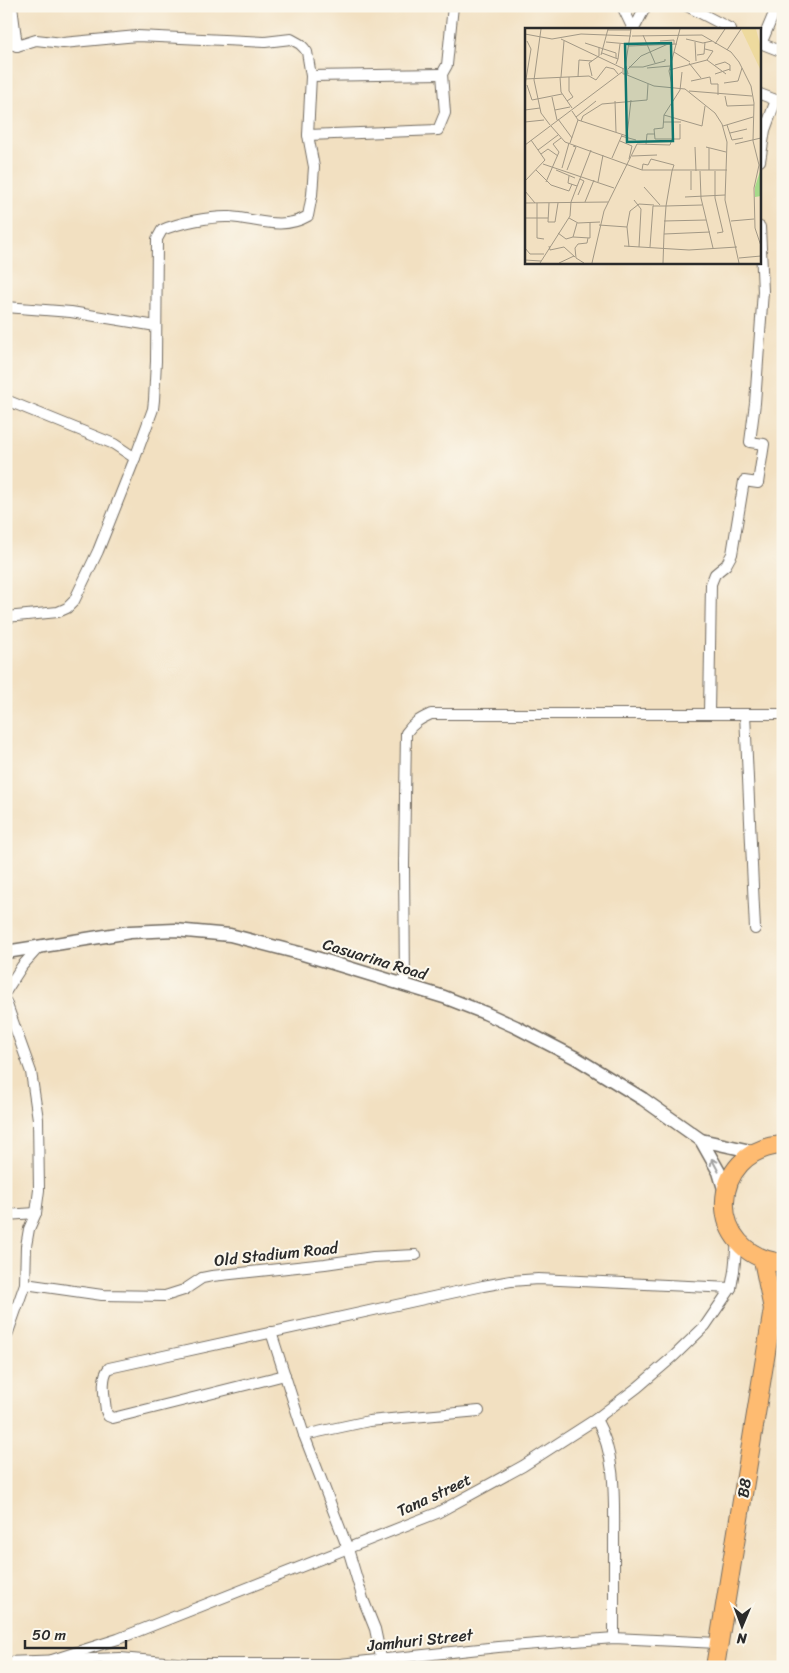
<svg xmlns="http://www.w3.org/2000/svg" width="789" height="1673" viewBox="0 0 789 1673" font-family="Sriracha,sans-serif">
<rect width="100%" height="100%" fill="#fbf7ec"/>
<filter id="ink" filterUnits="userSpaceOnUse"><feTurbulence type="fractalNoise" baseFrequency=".02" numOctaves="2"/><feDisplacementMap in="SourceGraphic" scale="10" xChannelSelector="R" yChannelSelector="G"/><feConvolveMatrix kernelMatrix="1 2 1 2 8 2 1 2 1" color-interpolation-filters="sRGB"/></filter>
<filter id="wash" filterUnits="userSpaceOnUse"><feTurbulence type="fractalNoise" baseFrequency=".0096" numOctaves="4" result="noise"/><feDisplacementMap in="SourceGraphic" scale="20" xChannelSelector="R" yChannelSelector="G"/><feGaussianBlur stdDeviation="1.12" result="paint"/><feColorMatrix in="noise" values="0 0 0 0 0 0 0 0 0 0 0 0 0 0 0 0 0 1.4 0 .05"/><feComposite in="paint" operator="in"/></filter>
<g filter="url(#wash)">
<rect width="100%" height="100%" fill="#f2e0c1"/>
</g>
<g filter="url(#ink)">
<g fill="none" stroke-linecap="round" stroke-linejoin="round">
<!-- minor casing -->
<g stroke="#716a60" stroke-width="12">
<g id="minor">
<path d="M12,6L17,46"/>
<path d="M622,6L633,29"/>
<path d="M687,6L731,29"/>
<path d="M634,29L646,6"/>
<path d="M6,43L17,46L36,40L63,43L137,36L265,42L291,39L300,44L304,48L307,52L311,76L308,135L314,167L312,195L308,216C282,231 257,219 230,217C211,216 179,223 162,230L157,239L156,361L154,400L153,409L135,458"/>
<path d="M760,43L783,52"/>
<path d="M761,44L777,6"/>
<path d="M311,76L442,74"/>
<path d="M760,94L776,100"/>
<path d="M308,135L438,130L445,113L442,74L447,65L453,6"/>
<path d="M760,161L765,130L776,100L783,102"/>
<path d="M6,307L71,312L156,326"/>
<path d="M6,400L114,444L135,458L98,551L74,601L67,608L58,612L6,617"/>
<path d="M709,714L711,584L715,574L726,565L732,554L744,481L758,483L764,444L750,442L755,403L763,291L760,227"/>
<path d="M745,714L755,929"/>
<path d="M405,986L404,865L406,733C413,723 420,719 431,714H783"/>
<path d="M6,991L22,966L39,947"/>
<path d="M6,1002L31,1072L38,1119L39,1190L36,1213L29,1229L26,1246L25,1284L6,1338"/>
<path d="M6,1215L36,1213"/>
<path d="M25,1284L102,1295L165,1296L184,1290L202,1278L212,1276L325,1264L373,1257L416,1255"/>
<path d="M271,1332L304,1435L348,1549L363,1599L375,1629L383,1667"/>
<path d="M285,1375L113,1418L108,1416L106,1411C105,1399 100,1378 109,1368L483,1286L511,1281L538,1279L731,1288"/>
<path d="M596,1419C617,1456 614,1501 614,1542C614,1574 614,1606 614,1638"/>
<path d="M304,1435L369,1421L479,1411"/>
<path d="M52,1660L118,1639L437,1513L523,1466L596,1419L638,1387L674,1356L705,1326L731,1288L734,1271L737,1241"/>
<path d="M6,1662L120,1658L188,1664H340L498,1647L614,1638L718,1643"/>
</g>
</g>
<!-- tertiary casing -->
<g stroke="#716a60" stroke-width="15">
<g id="tertiary">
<path d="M6,952L130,932L175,930L230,935L303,954L444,997L485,1013L516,1027L576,1058L643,1099L701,1140L755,1152"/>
<path d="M701,1140L719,1172L725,1192"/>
</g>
</g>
<!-- trunk casing -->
<g stroke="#716a60" stroke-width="20">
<g id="trunk">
<path d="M783,1145C708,1149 703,1255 783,1263"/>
<path d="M763,1260L773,1309"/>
<path d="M715,1667L773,1309L783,1289"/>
</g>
</g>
<!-- minor -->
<use href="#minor" stroke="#fff" stroke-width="10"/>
<!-- tertiary -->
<use href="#tertiary" stroke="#fff" stroke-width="12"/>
<!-- trunk -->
<use href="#trunk" stroke="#febb71" stroke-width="18"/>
</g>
<!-- one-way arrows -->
<defs><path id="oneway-shaft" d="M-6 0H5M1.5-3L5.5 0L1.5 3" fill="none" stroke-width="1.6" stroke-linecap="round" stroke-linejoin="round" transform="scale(1.25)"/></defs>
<use stroke="#a0a0a0" href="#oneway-shaft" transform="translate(715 1165) rotate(-118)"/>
</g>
<g text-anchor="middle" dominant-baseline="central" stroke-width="4" stroke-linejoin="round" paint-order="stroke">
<!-- street labels -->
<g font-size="16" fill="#2b2b2b" stroke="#fbf7ec">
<text transform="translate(375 959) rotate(17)">Casuarina Road</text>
<text transform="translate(276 1254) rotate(-6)">Old Stadium Road</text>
<text transform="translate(744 1488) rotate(-81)">B8</text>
<text transform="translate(434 1495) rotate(-25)">Tana street</text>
<text transform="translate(420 1640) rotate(-6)">Jamhuri Street</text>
</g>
</g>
<!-- overview -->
<g transform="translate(525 28)">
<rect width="236" height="236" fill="#f2e0c1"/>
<path d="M236,140V168L230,169V159Z" fill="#a6da8a"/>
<path d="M216,1H231L236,20V43Z" fill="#eeda9e"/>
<path fill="none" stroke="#a29885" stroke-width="1" d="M16,1L9,52L16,85L25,97M83,2H106M0,6L27,11L56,6L106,8M118,7L130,35M107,8L177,7L206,24L214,34L226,58L229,75L228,113L234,137L229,160L230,200L236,218M36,11L99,41M161,11L178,15L187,13M135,13L149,12V16M81,14L103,16M170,14L171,33M60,15L91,25V30M190,16L200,1M104,18L152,16M180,21L188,23L182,32M202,22L216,1M149,24L165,34M77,25L93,31L91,36M76,27L83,1M172,27L179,26L180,14M93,31L95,16M164,35L176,50M190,37L200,34L205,37V43M104,39H118L140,33V31M100,40L106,1M122,40L145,38M98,41V46H103L101,38M103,41L116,28L143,16M144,42L182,32L201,46M157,44L155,62L139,87L177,98L180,78M190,46L205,41M102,47L129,58L160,61L190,85L197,96L202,114L200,172L214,235M67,48L64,35L74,28V19M35,49L36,64L47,80M36,49L39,13M53,49L54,32L67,33M0,51L64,48L71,52L81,39L89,41L93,46M166,53L185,49L186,56H193V67M199,55L213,53L217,40M0,57L6,21L2,13M2,57L7,72L37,66M147,57L144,43L155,1M164,63L227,68M200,68L202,78L229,77M27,69L32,92M42,73L48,69L44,63V49M90,73L91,104M0,82L15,80M30,82L45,79M47,83L53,92L102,108L106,72M139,87L138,100L129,101L130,111H155V96M51,89L71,73M33,91L47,110M56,93L58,88L77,76L122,72L123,56M0,94L19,92M138,94H156M202,97L207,112L218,110M26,98L40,114L117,142H202M198,98L228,89M205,105L222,101M96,108L111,112M95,113L107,118L104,131M45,115L53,92M121,116L122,106H130M210,116L236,110M0,117L97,44M170,119L171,143M181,119L201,124M184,120V142M13,122L33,107M16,126L23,121L33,128M107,128L132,127M87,130L97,107M18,136L89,160M37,140L44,115M11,142L26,157L44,163L47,156M31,142L50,150M42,142L51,119L48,118M117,142L118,136L123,137L126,131L149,137L147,143M166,143V162M175,143L176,170L188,220M190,143V170L198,204L192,205M44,148L43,155L52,158M0,153L20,132L6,112M21,154L34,124L28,116L36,110M73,154L78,127M119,159L135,177M0,163L10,175M53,167L59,153L55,151M160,169L200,167M109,172L116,181L114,219M60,174L69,152M0,175L83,174M12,175V210L19,211M24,175L23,194H30L33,175M0,190H23M44,190L53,195L75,194M139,193L181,192M206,193L229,191M74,197L102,199M33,205L41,211L48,209L52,195M139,206L141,178L177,177M48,209L65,210V194M24,218L25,222L39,219L50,229M99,218L164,222L212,219M104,219L102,199L105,183L114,176L129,177M125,219L128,178H141L147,143M0,220L5,226H19M214,230L236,228M0,232L16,233M15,235L45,188L46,174L66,122M34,235L49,228M59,235L51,230L50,220L53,216L62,215L63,210M67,235L79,183L112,116L145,117L147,111M138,235L139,206L185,204"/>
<path fill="#0f766e" fill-opacity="0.15" stroke="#0f766e" stroke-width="2.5" d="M146,15L148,113L102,114L100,16Z"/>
<rect width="236" height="236" fill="none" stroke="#2b2b2b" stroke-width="2.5"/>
</g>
<!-- margin -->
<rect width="789" height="1673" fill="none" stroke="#fbf7ec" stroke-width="25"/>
<!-- north arrow -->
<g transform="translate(742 1626) rotate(181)" stroke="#fbf7ec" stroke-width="4" paint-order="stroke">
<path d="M0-4L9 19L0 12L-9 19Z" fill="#2b2b2b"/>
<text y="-8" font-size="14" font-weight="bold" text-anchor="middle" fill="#2b2b2b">N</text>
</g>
<!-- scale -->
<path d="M25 1640v8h101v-8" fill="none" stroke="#2b2b2b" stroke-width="2.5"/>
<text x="32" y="1640" font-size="15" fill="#2b2b2b" stroke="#fbf7ec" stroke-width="4" paint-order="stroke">50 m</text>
</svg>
